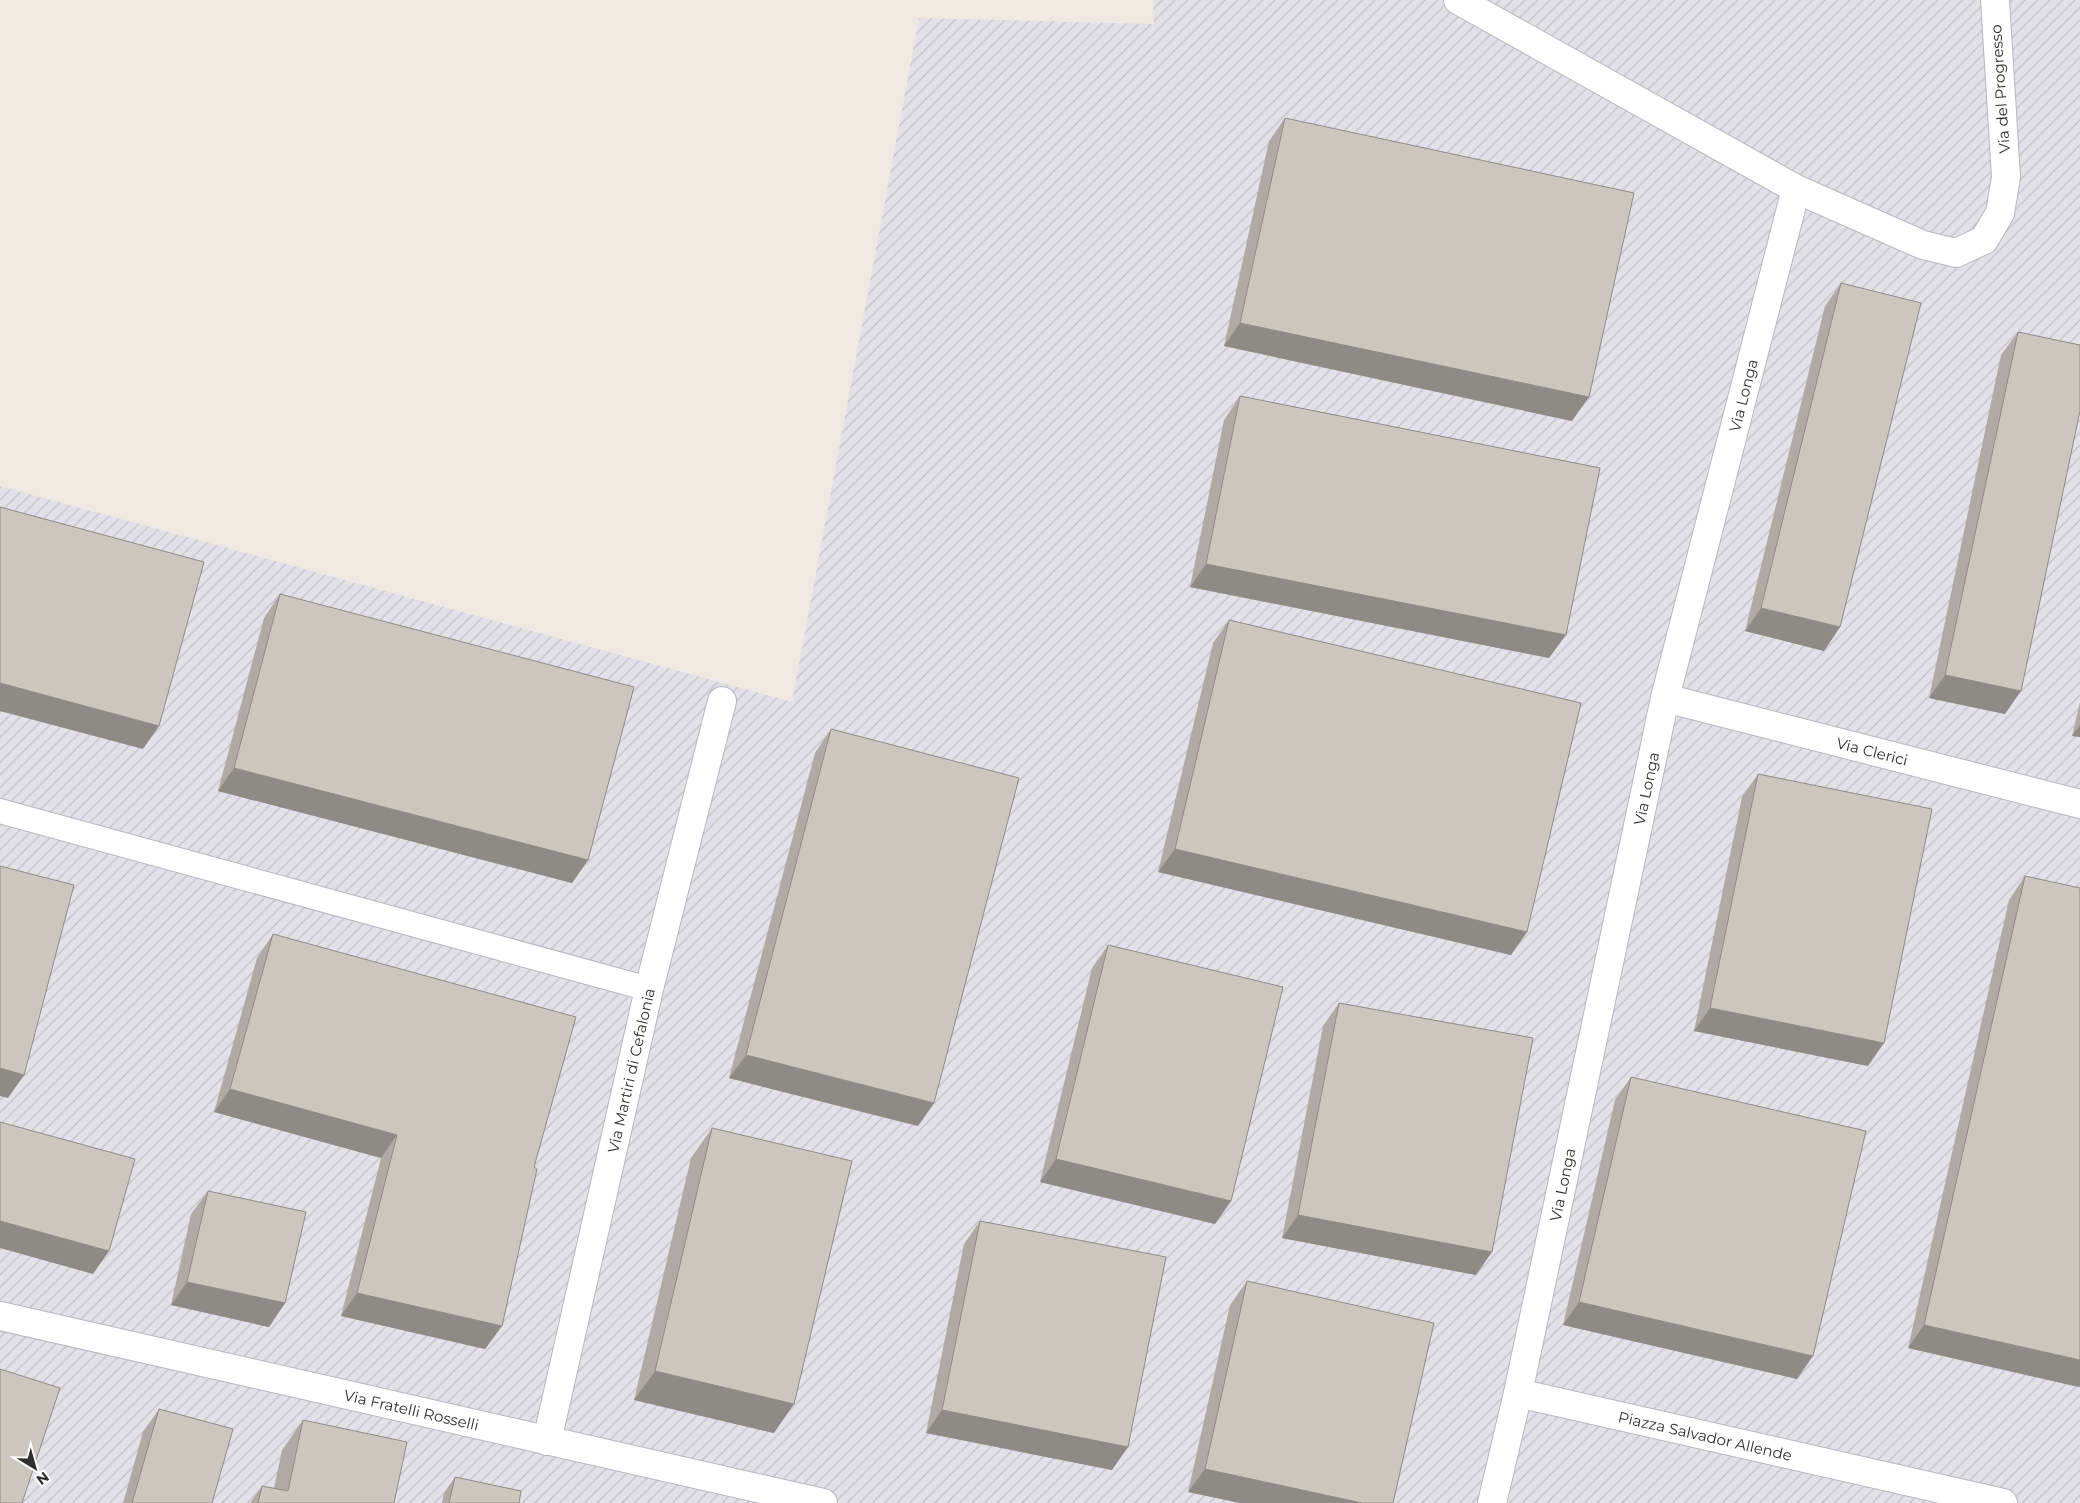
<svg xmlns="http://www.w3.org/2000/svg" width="2080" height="1503" viewBox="0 0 2080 1503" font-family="Montserrat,sans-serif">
<defs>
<pattern id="industrial-furrows" width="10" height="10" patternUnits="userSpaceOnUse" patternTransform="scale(1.25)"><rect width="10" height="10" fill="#e3e1e8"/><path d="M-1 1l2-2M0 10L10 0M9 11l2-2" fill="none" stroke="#c3c1c7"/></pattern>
</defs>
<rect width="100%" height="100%" fill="#efe9e1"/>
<!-- industrial -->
<path fill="url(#industrial-furrows)" d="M1153,0H2080V1503H0V486L792,702L919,18L1154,24Z"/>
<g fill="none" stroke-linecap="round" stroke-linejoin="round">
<!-- lane casing -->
<g stroke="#b4b7c1" stroke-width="26">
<path id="lane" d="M0,811L649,989"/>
</g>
<!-- street casing -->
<g stroke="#b4b7c1" stroke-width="30">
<g id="street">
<path d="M1458,0L1796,189L1923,245L1956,253L1984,240L2000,213L2006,177L1995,0"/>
<path id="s1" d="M1665,698L2080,804"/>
<path id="s2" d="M0,1316L823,1503"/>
<path id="s3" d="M1518,1393L2003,1503"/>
<path id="s4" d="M547,1441L649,989L722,701"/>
<path id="s5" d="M1492,1503L1518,1393L1665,698L1796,189"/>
</g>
</g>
<!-- lane -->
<use href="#lane" stroke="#fff" stroke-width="24"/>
<!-- street -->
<use href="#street" stroke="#fff" stroke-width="28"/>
</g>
<!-- wall -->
<g fill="#afaba4">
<path d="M1285,118L1572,421L1224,346L1269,141Z"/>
<path d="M1841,283L1840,627L1824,651L1745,631L1825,306Z"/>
<path d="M2018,332L2005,714L1929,698L2001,355Z"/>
<path d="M1240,396L1549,658L1190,587L1224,420Z"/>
<path d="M280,594L588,860L572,883L218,791L264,618Z"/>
<path d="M1229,620L1511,955L1158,872L1213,643Z"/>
<path d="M2080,702V737L2072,736Z"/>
<path d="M831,729L934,1103L918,1126L729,1078L815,753Z"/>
<path d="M1758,774L1868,1066L1694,1031L1742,797Z"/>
<path d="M2025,876L2079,1387L1908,1348L2009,900Z"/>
<path d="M273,934L534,1167L502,1326L485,1349L341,1316L381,1158L214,1112L257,958Z"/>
<path d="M1108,945L1231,1201L1215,1224L1040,1182L1092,968Z"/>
<path d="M1339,1003L1476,1275L1282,1238L1323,1026Z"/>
<path d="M1631,1077L1797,1379L1563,1325L1615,1100Z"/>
<path d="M712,1128L774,1433L634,1400L691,1158Z"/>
<path d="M208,1191L285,1303L269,1327L171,1305L191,1214Z"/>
<path d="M980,1221L1112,1470L926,1433L964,1244Z"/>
<path d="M1247,1281L1393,1503H1240L1188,1492L1230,1305Z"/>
<path d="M159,1409L212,1503H123L143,1432Z"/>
<path d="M303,1420L394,1503H250L262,1486L274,1488L282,1450Z"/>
<path d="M455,1477L519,1503H442L444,1493Z"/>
</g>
<!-- shaded-wall -->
<g fill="#8e8b86">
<path d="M1240,323L1589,397L1572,421L1224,346Z"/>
<path d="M1206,564L1566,635L1549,658L1190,587Z"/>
<path d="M1761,608L1840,627L1824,651L1745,631Z"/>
<path d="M1945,675L2021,691L2005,714L1929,698Z"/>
<path d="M0,683L159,726L143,749L0,711Z"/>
<path d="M2080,725V737L2072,736Z"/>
<path d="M234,768L588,860L572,883L218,791Z"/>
<path d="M1175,849L1527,932L1511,955L1158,872Z"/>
<path d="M1710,1008L1884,1043L1868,1066L1694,1031Z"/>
<path d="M746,1055L934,1103L918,1126L729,1078Z"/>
<path d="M0,1068L24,1075L8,1098L0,1096Z"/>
<path d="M230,1089L397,1135L381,1158L214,1112Z"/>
<path d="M1056,1159L1231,1201L1215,1224L1040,1182Z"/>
<path d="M1298,1215L1492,1252L1476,1275L1282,1238Z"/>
<path d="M0,1221L109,1251L93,1274L0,1248Z"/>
<path d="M187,1282L285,1303L269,1327L171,1305Z"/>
<path d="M357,1293L502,1326L485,1349L341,1316Z"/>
<path d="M1579,1302L1813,1356L1797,1379L1563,1325Z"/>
<path d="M1924,1325L2080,1360V1386L2079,1387L1908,1348Z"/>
<path d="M655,1371L794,1404L774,1433L634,1400Z"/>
<path d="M942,1410L1128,1447L1112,1470L926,1433Z"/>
<path d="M1205,1469L1362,1503H1240L1188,1492Z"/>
</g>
<!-- building -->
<g fill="#cbc7bf" stroke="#8e8b86">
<path d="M1285,118L1634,193L1589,397L1240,323Z"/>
<path d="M1841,283L1921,303L1840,627L1761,608Z"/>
<path d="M2018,332L2080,345V411L2021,691L1945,675Z"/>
<path d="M1240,396L1600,468L1566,635L1206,564Z"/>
<path d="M0,507L204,562L159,726L0,683Z"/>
<path d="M280,594L634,687L588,860L234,768Z"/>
<path d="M1229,620L1581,703L1527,932L1175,849Z"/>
<path d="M831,729L1019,778L934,1103L746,1055Z"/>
<path d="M1758,774L1932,809L1884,1043L1710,1008Z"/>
<path d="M0,866L74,885L24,1075L0,1068Z"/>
<path d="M2025,876L2080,888V1360L1924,1325Z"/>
<path d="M273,934L576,1017L534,1167L537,1169L502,1326L357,1293L397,1135L230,1089Z"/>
<path d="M1108,945L1283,987L1231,1201L1056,1159Z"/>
<path d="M1339,1003L1533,1038L1492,1252L1298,1215Z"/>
<path d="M1631,1077L1866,1131L1813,1356L1579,1302Z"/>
<path d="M0,1122L135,1159L109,1251L0,1221Z"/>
<path d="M712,1128L852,1161L794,1404L655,1371Z"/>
<path d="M208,1191L306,1212L285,1303L187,1282Z"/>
<path d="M980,1221L1166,1257L1128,1447L942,1410Z"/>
<path d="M1247,1281L1434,1323L1393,1503H1362L1205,1469Z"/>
<path d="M0,1369L60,1388L22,1503H0Z"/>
<path d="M159,1409L233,1429L212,1503H132Z"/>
<path d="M303,1420L407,1442L394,1503H258L262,1486L288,1491Z"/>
<path d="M455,1477L521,1491L519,1503H449Z"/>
</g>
<g text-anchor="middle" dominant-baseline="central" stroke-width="5" stroke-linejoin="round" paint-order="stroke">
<!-- street labels -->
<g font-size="15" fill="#2e2e2e" stroke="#fff">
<text transform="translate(2000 89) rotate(-94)">Via del Progresso</text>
<text stroke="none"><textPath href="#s5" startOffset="1136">Via Longa</textPath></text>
<text stroke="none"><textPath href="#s1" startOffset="214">Via Clerici</textPath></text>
<text stroke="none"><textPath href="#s5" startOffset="731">Via Longa</textPath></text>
<text stroke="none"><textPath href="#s4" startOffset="380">Via Martiri di Cefalonia</textPath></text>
<text stroke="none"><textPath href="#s5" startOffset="326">Via Longa</textPath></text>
<text stroke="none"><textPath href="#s2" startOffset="422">Via Fratelli Rosselli</textPath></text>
<text stroke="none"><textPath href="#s3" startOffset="192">Piazza Salvador Allende</textPath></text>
</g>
</g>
<!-- north arrow -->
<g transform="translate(35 1468) rotate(143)" stroke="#ffffff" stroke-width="4" paint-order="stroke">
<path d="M0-4L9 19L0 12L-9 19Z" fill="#2e2e2e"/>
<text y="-8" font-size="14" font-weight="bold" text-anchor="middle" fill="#2e2e2e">N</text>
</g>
</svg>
